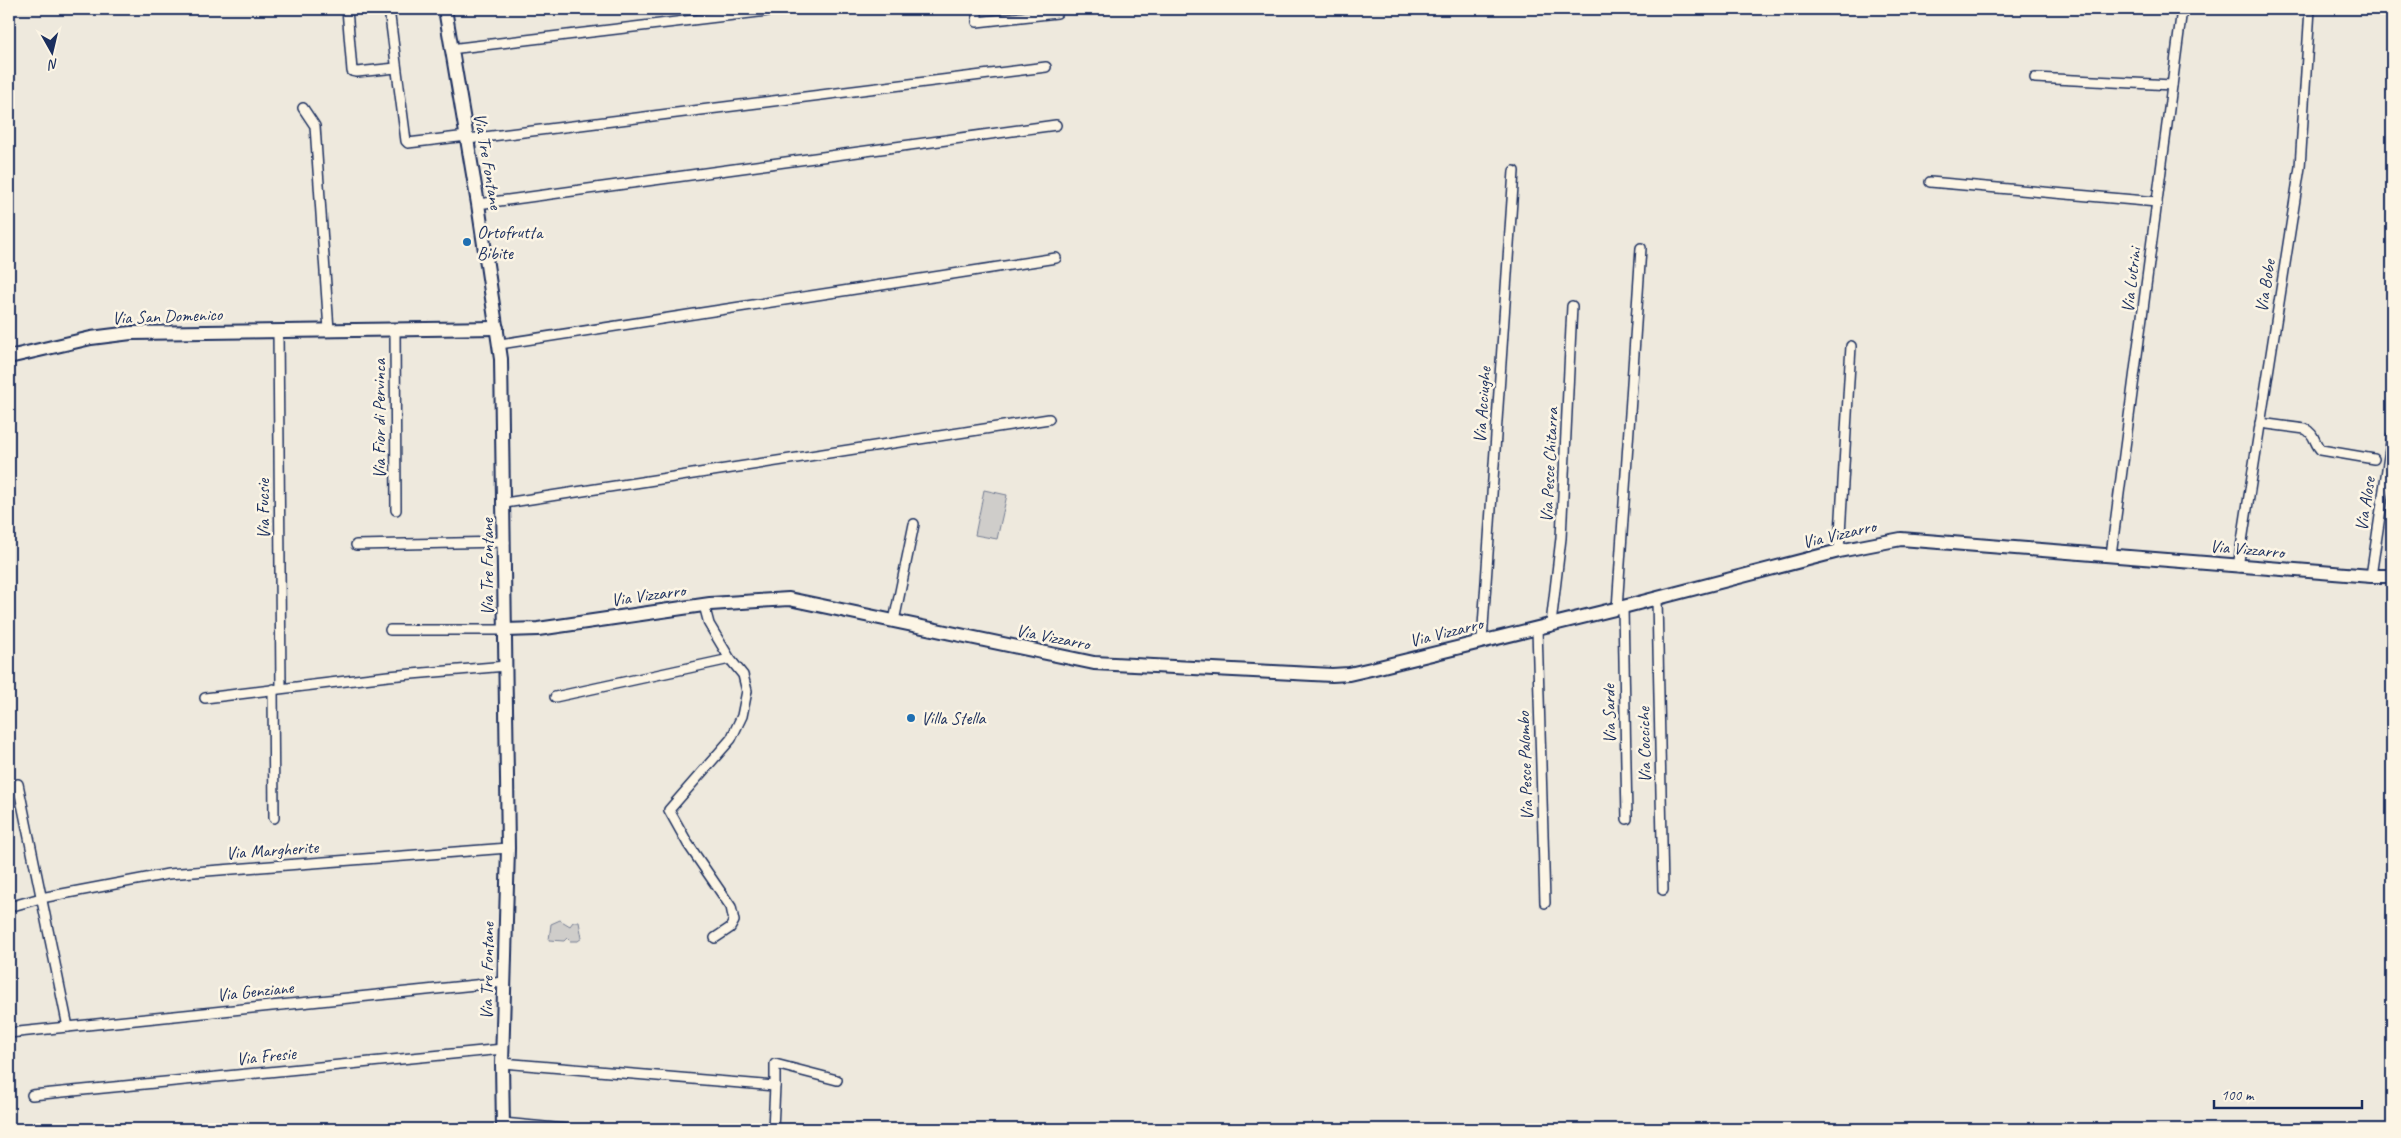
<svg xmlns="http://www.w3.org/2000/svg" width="2401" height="1138" viewBox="0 0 2401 1138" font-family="Caveat,sans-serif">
<rect width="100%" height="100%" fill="#eee9dd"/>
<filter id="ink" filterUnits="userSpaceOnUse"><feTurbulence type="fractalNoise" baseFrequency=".02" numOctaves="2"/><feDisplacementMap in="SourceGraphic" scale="10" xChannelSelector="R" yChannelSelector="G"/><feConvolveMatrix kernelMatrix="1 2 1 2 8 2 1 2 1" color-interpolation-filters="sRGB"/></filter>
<g filter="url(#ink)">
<!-- green -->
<g fill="#cfcdca" stroke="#757e94">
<path d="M984,490L1007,495L997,539L975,535Z"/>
<path d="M560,920L570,926L573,922H579L582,938L578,941H570L567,938L564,941L549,940L551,924Z"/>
</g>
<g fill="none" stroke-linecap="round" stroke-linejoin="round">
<!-- street casing -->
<g stroke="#1b2f5e" stroke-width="12">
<g id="street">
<path d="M347,9L352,71L357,72L396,68"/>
<path d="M389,9L406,141L408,143L467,136"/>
<path d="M977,9V22L1057,13"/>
<path d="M450,49L784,9"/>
<path d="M2035,78L2172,85"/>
<path d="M303,108L315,126L329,330"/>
<path d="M468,139L1046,67"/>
<path d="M1930,182L2157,202"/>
<path d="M478,204L1056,125"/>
<path d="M395,329L396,510"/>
<path d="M278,331L281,688"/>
<path d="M500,344L1056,258"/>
<path d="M2260,423L2305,429C2315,433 2314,444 2321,450L2374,459"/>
<path d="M505,503L1049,419"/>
<path d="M356,545L505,542"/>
<path d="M1839,551L1851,346"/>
<path d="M2111,555L2182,9"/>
<path d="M2238,567L2300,167L2310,9"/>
<path d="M2371,576L2392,436"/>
<path d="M1657,599L1663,890"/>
<path d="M704,605L709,624L730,659L743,675L747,691L742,716L731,739L669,810L688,844L731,907L734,921L730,928L715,938"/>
<path d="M1623,607L1627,819"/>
<path d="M1617,609L1641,248"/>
<path d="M894,621L914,524"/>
<path d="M1551,624L1561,538L1572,306"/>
<path d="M1537,628L1545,903"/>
<path d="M390,630H505"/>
<path d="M1482,641L1514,171"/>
<path d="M273,689L274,818"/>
<path d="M555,697L730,659"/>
<path d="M205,698L388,676L506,666"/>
<path d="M18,784L68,1027"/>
<path d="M9,907L41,898L168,874L508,848"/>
<path d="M9,1033L504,982"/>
<path d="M502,1063L775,1086V1064L837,1080"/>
<path d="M32,1095L503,1049"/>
<path d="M503,1123L566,1129"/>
<path d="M773,1129L775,1086"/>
</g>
</g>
<!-- secondary casing -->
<g stroke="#1b2f5e" stroke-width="16">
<g id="secondary">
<path d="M445,9L478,204L501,359L508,848L502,1063L503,1129"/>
<path d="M9,357L91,338L131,333L497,328"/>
<path d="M505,630L538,629L710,604L789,599L1094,663L1332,675L1349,674L1371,669L1623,607L1839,551L1901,539L2371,576H2392"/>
</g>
</g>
<!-- street -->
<use href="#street" stroke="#fcf5e5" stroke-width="9"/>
<!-- secondary -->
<use href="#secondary" stroke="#fcf5e5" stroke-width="12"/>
</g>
</g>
<!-- markers -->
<g fill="#1f6fb2" stroke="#fcf5e5" stroke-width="2">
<circle cx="467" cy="242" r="5"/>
<circle cx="911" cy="718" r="5"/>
</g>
<g text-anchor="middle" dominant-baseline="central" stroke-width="5" stroke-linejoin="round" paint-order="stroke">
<!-- street labels -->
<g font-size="18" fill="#1b2f5e" stroke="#fcf5e5">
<text transform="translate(488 161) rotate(80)">Via Tre Fontane</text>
<text transform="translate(2131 280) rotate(-83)">Via Lutrini</text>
<text transform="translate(2265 286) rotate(-81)">Via Bobe</text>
<text transform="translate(167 316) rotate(-2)">Via San Domenico</text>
<text transform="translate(1482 405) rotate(-86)">Via Acciughe</text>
<text transform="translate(379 419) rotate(-90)">Via Fior di Pervinca</text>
<text transform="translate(1549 465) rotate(-87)">Via Pesce Chitarra</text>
<text transform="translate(2365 504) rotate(-81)">Via Alose</text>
<text transform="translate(263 509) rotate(-90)">Via Fucsie</text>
<text transform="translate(1839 534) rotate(-13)">Via Vizzarro</text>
<text transform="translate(2247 549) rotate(5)">Via Vizzarro</text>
<text transform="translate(487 567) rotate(-90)">Via Tre Fontane</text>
<text transform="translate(648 595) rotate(-8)">Via Vizzarro</text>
<text transform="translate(1446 632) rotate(-14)">Via Vizzarro</text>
<text transform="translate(1053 637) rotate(11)">Via Vizzarro</text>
<text transform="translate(1609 714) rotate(-91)">Via Sarde</text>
<text transform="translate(1644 745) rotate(-91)">Via Cocciche</text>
<text transform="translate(1525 766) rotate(-92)">Via Pesce Palombo</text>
<text transform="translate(272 850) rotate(-4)">Via Margherite</text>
<text transform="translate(487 971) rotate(-89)">Via Tre Fontane</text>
<text transform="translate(255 991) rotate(-6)">Via Genziane</text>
<text transform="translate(266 1056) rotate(-6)">Via Fresie</text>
</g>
<!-- poi labels -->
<g font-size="18" fill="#1b2f5e" stroke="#fcf5e5" text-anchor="start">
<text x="477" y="232">Ortofrutta<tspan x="477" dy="21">Bibite</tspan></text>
<text x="921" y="718">Villa Stella</text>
</g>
</g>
<!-- margin -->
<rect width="2401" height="1138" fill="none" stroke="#fcf5e5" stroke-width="30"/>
<rect x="15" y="15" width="2371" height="1108" fill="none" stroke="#1b2f5e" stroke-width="2" filter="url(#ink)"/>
<!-- north arrow -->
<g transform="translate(52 52) rotate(172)" stroke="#fcf5e5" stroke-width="4" paint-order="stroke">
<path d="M0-4L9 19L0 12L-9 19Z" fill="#1b2f5e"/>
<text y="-8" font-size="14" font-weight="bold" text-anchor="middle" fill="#1b2f5e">N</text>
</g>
<!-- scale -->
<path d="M2214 1100v8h148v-8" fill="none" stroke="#1b2f5e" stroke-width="2.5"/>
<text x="2221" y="1100" font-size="15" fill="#1b2f5e" stroke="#fcf5e5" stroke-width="4" paint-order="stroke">100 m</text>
</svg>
